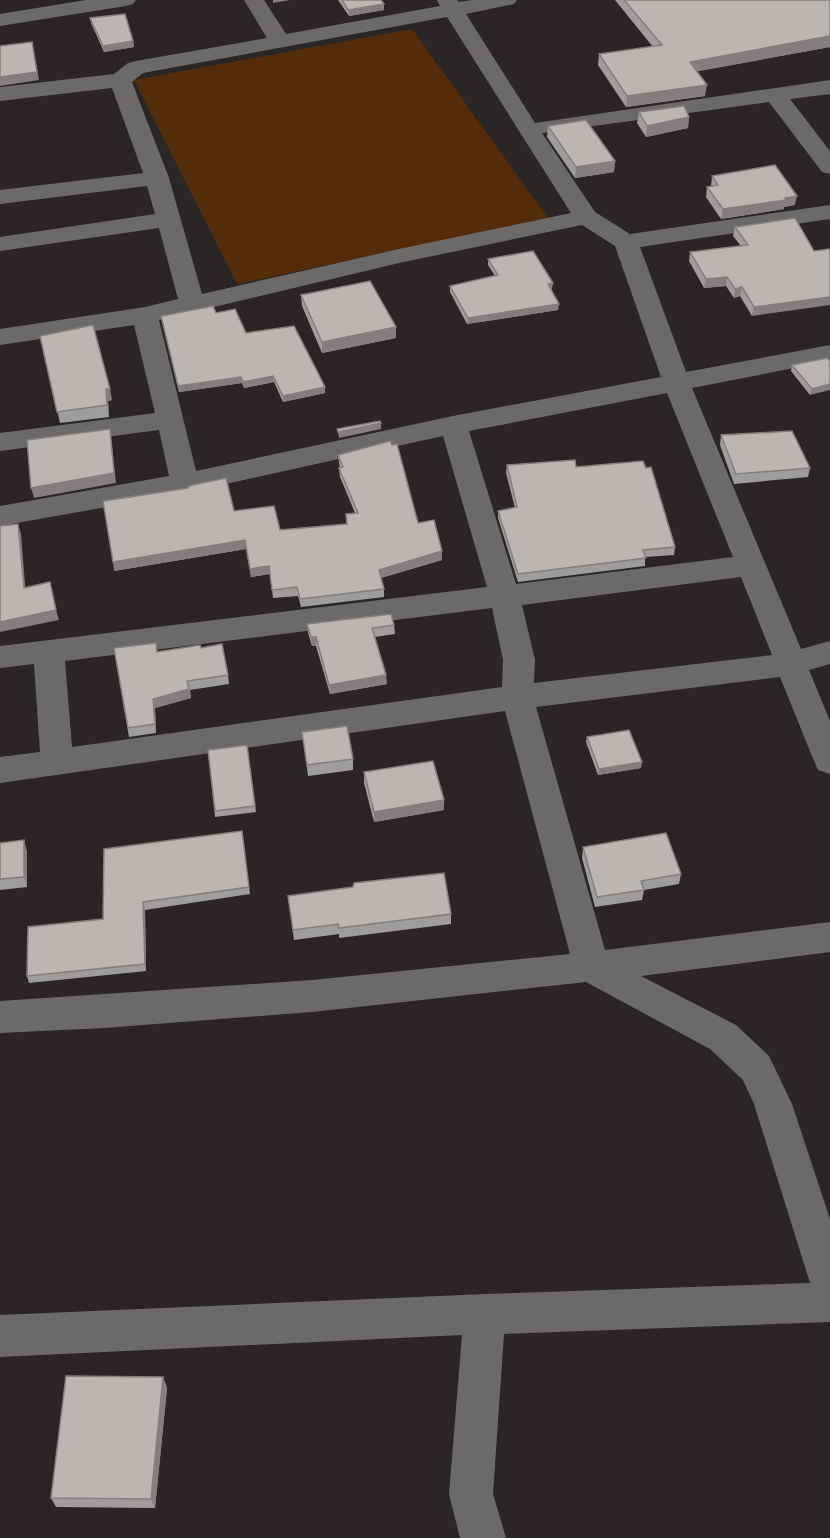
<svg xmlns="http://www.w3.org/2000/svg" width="830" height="1538" viewBox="0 0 830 1538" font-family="'Fira Sans',sans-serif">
<rect width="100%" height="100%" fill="#292625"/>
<!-- green -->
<path fill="#552c09" d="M412,29L548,218L237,284L134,80Z"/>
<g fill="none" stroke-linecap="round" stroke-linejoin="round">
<!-- street -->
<g fill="#6c6a68" fill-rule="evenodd">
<path d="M86,0H136L133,4L126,6L0,26V14Z"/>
<path d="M244,0H264L286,34L440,6L437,0H457L459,2L472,0H517L514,4L466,14L535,123L830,80V94L790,99L830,151V174L822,172L769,102L542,133L595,212L630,234L830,205V219L640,247L686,372L830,345V361L692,388L801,649L830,641V664L809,670L830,721V774L818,770L814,761L780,677L536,707L605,950L830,922V952L641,976L736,1025L769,1056L792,1104L830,1219V1322L504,1334L493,1494L506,1538H460L449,1494L462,1335L0,1357V1315L485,1294L810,1283L754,1104L743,1080L710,1049L586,982L312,1012L104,1028L0,1033V1001L312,980L570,954L505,711L0,783V757L40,752L34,664L0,668V646L487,587L443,436L185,493L0,526V506L169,476L159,430L0,451V433L155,413L134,325L0,345V329L145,307L178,299L159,228L0,251V237L155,214L147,186L0,204V190L143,173L112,88L0,101V87L114,74L128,63L136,61L267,38ZM447,17L571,213L399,249L202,294L169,178L132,82L143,73ZM582,225L615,246L661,377L453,416L196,471L159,320L399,263ZM667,393L733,557L516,584L469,431ZM741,577L772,655L534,683L535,660L522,605ZM492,608L503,660L502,687L72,747L65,661Z"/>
</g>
</g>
<!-- wall -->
<g fill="#9f9d9b">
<path d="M338,0H381L384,10L349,16Z"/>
<path d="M615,0H830V47L697,71L705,96L626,107L598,65L599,54L653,47Z"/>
<path d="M90,18L133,41L134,47L104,52L91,23Z"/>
<path d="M639,112L689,117L688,128L646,137L637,123Z"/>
<path d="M548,126L615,161L614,172L575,178L547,137Z"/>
<path d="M712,176L795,205L784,207V209L721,219L706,197L707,187L711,186Z"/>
<path d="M795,218L752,316L740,296L734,298L726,286L704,288L689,261L690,252L741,246L733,236L735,227Z"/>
<path d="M488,259L552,289H550L558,310L467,324L450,292V286L495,276L488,265Z"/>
<path d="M301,295L396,327V338L322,353L302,306Z"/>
<path d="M216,313L325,387V393L283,402L274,382L244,388L242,383L179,392L161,316Z"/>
<path d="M40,336L112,400L108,401L109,417L60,423Z"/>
<path d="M827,358L810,395L791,371L792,365Z"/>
<path d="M721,435L810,468L808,477L734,484L720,445Z"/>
<path d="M338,455L418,523L442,551V560L381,578L384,589V597L301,607L298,596L273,598L270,574L251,577L246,549L114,571L234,511L280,530L346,524V514L355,513L340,477L339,468H340L339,463Z"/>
<path d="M507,465L576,467L675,547L674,555L645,557V566L518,582L498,518V511L515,508L506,473Z"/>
<path d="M307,624L394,625L395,634L375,637L387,684L330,694L316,646H312L308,633Z"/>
<path d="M114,648L157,652L201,648L228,675L229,684L190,690L191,698L155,708L156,733L129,737Z"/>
<path d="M302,732L353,759V770L308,776Z"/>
<path d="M587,737L641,768L598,775L586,742Z"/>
<path d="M247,745L256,812L215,817L208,750Z"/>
<path d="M364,772L444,800V810L374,822L364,783Z"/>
<path d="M242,831L250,894L145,910L146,971L29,983L27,976L103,919Z"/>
<path d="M0,843L27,851V887L0,890Z"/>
<path d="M583,847L681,874L679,884L644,890L642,900L595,907L582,858Z"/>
<path d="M288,896L451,914V924L339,938V934L294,940Z"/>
<path d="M163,1377L167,1388L155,1508L56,1507L51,1498Z"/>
</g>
<!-- shaded-wall -->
<g fill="#827f7e">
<path d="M273,0H290L273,3Z"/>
<path d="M384,4V10L349,16L348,10Z"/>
<path d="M830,36V47L689,73L690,62Z"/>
<path d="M133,41L134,47L104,52L103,46Z"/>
<path d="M32,42L39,80L0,86V77Z"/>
<path d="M707,85L705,96L626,107L627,96Z"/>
<path d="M689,117L688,128L646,137L647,126Z"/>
<path d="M615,161L614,172L575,178L576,167Z"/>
<path d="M797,196L795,205L784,207V209L721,219L723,209Z"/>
<path d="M727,277L726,286L704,288L706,279Z"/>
<path d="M553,283L552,289L547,290L548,284Z"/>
<path d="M742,287L740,296L734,298L735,289Z"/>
<path d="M830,297V305L752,316L754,307Z"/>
<path d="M559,304L558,310L467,324L468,318Z"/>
<path d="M396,327V338L322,353V342Z"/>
<path d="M273,376L274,382L244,388L243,382Z"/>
<path d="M241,377L242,383L179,392L178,386Z"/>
<path d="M830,384V390L810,395L812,389Z"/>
<path d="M325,387V393L283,402V396Z"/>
<path d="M106,389H110L112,400L108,401L109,417Z"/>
<path d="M381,423V429L339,438L338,432Z"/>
<path d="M110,429L116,483L34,498L31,488Z"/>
<path d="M18,524L21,534L26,597L24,588Z"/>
<path d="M245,540L246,549L114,571L113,562Z"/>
<path d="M442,551V560L379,578V570Z"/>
<path d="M269,566L270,574L251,577L250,569Z"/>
<path d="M56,610L59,620L0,632V622Z"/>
<path d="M311,637H316V646H312Z"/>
<path d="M386,675L387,684L330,694L329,685Z"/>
<path d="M189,689L191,698L155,708L156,733L155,724L153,699Z"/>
<path d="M642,762L641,768L598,775L599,769Z"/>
<path d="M444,800V810L374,822V812Z"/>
<path d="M24,840L27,851V887L24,877Z"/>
<path d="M143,902L145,910L146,971L145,964Z"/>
<path d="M163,1377L167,1388L155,1508L151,1499Z"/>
</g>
<!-- building -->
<g fill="#b9b6b4" stroke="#827f7e" stroke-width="1.5">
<path d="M342,0H381L384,4L348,10Z"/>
<path d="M624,0H830V36L690,62L707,85L627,96L599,54L662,45Z"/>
<path d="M125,14L133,41L103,46L90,18Z"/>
<path d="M32,42L37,72L0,77V46Z"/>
<path d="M684,106L689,117L647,126L639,112Z"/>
<path d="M586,120L615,161L576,167L548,126Z"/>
<path d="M775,165L797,196L785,198L786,200L723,209L707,187L718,185L712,176Z"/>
<path d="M795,218L814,251L830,249V297L754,307L742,287L735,289L727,277L706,279L690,252L748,245L735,227Z"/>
<path d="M533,251L553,283L548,284L559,304L468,318L450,286L498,275L488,259Z"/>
<path d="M370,281L396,327L322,342L301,295Z"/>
<path d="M213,306L216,313L235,309L246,333L294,326L325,387L283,396L273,376L243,382L241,377L178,386L161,316Z"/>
<path d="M93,325L110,389H106L107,405L57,412L40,336Z"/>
<path d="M827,358L830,361V384L812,389L792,365Z"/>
<path d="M380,421L381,423L338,432L337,429Z"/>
<path d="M110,429L114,473L31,488L27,440Z"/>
<path d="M792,431L810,468L736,474L721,435Z"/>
<path d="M390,441L392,445L397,444L418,523L434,520L442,551L379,570L384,589L300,599L297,587L272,590L269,566L250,569L245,540L113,562L103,501L188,488V486L226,478L234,511L274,506L280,530L347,524L346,514L358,513L339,468L343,467L338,455Z"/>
<path d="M575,460L576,467L643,461L646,468L651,467L675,547L643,550L646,558L518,574L498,511L517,507L507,465Z"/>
<path d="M18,524L24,588L50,582L56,610L0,622V526Z"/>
<path d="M391,614L394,625L372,628L386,675L329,685L316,637H311L307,624Z"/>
<path d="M156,643L157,652L200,645L201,648L222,644L228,675L187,681L189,689L153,699L155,724L128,728L114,648Z"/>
<path d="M347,726L353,759L307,765L302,732Z"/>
<path d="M629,730L642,762L599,769L587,737Z"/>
<path d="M247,745L255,806L215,811L208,750Z"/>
<path d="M433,761L444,800L374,812L364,772Z"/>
<path d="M242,831L249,887L143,902L145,964L27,976L28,927L103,919L104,849Z"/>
<path d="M666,833L681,874L641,881L644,890L597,897L583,847Z"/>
<path d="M24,840V877L0,879V843Z"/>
<path d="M444,873L451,914L339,928L338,924L293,930L288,896L353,887L354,883Z"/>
<path d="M66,1376L163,1377L151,1499L51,1498Z"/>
</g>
</svg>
